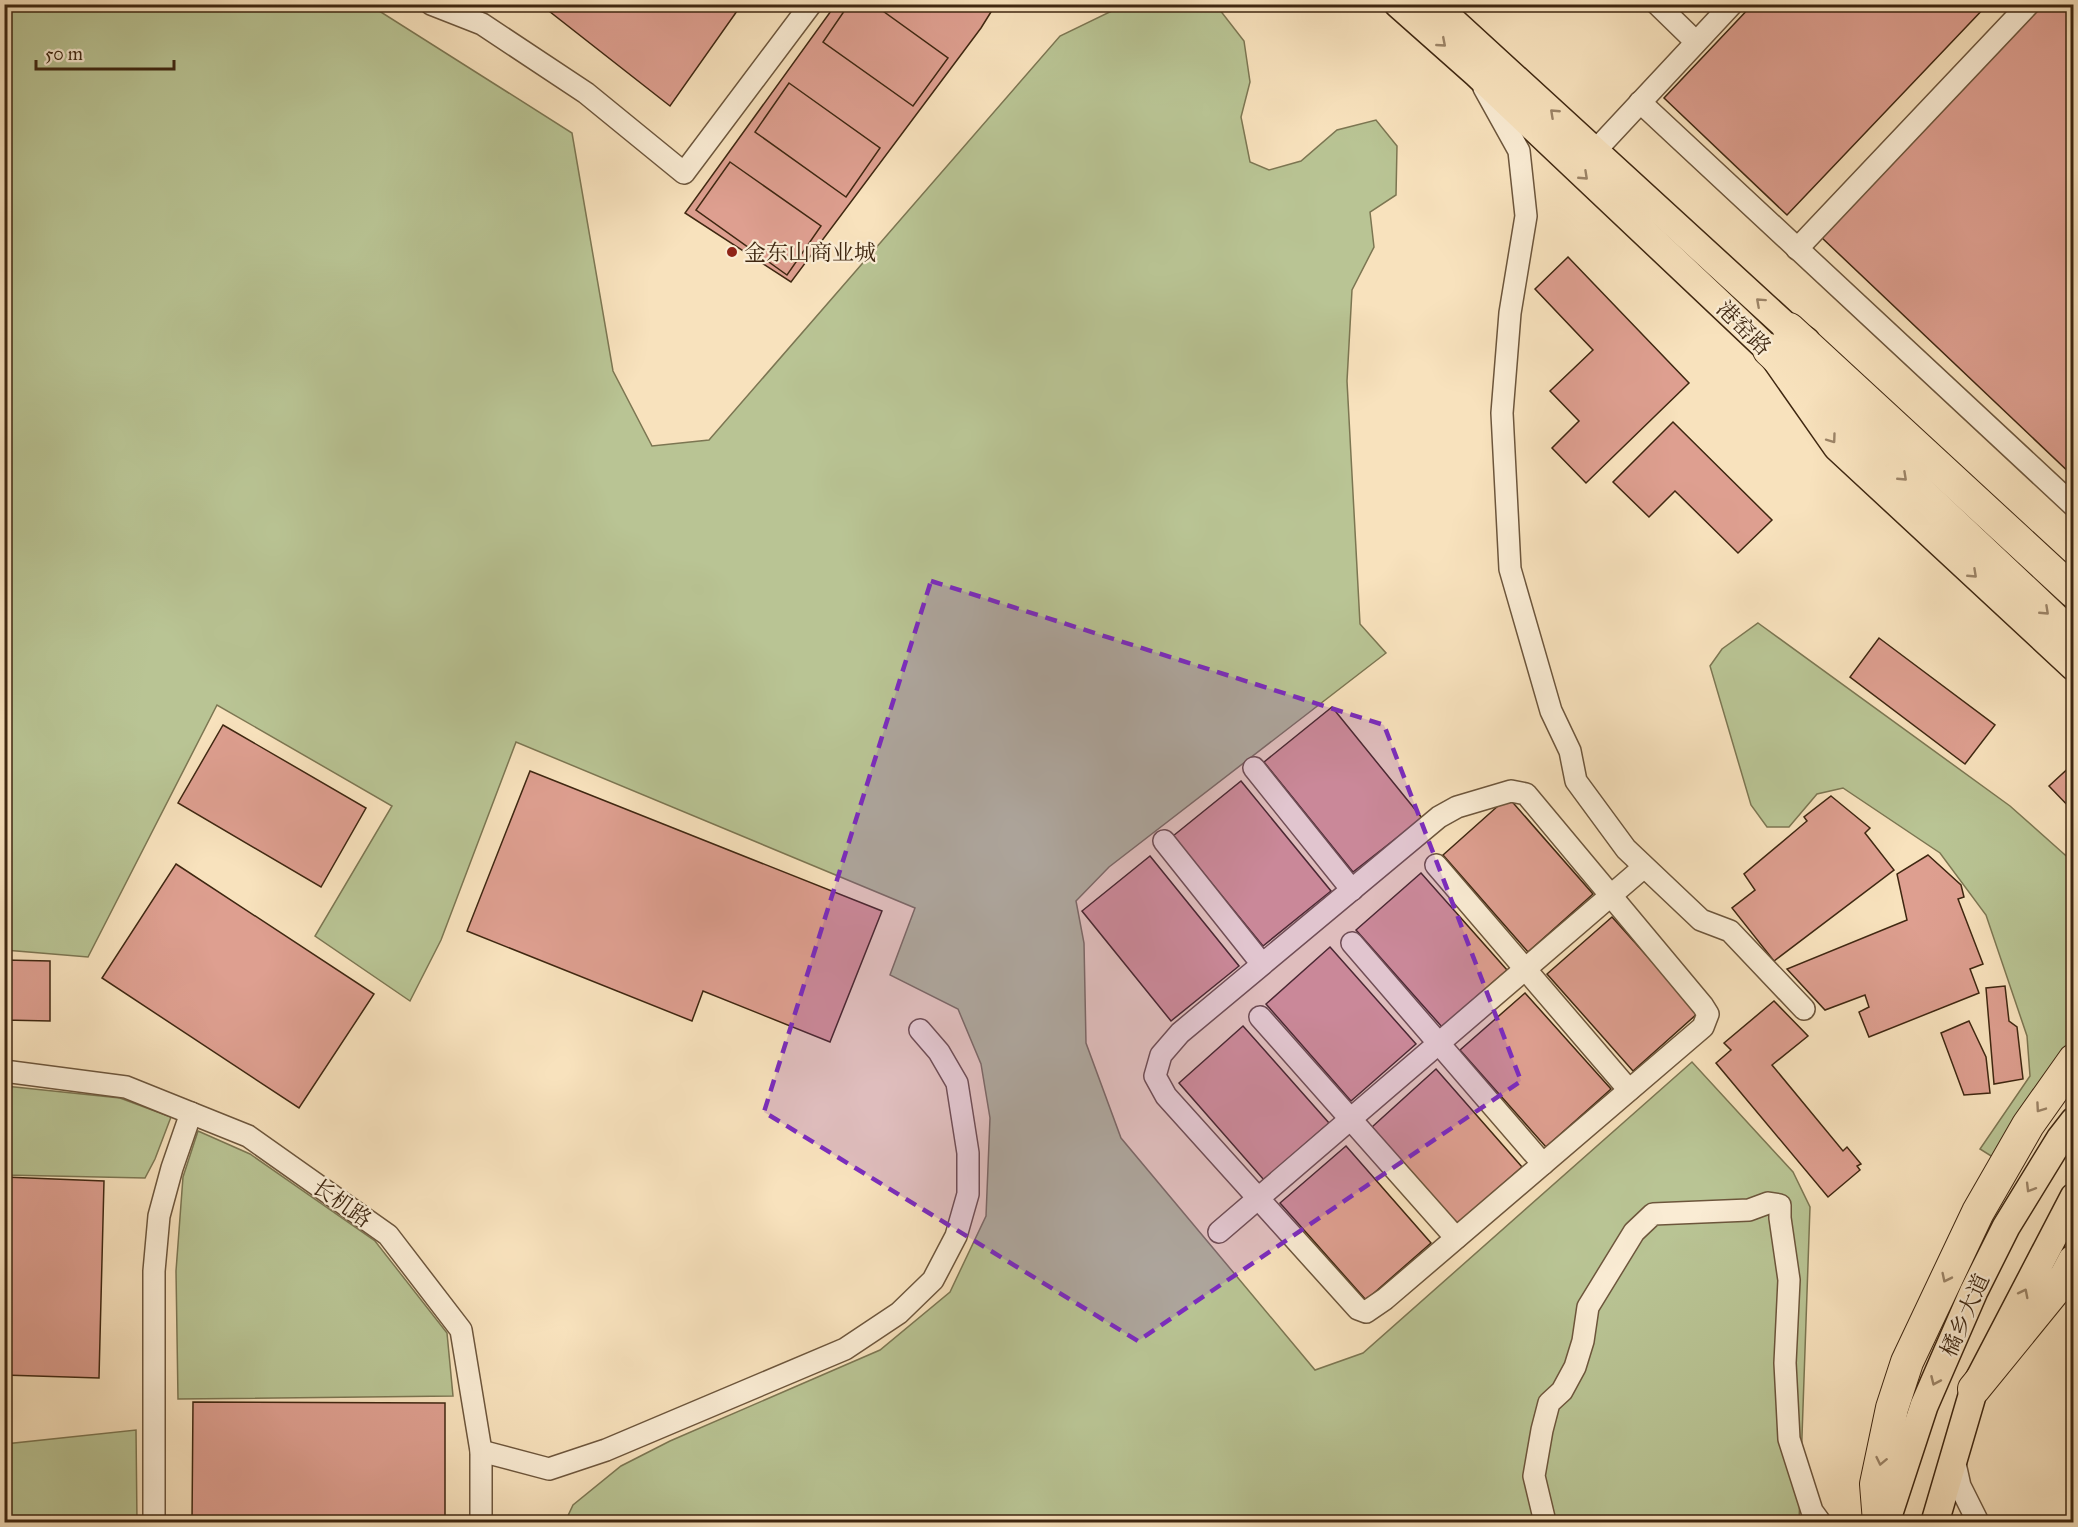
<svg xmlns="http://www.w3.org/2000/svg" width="2078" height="1527" viewBox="0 0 2078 1527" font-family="'IM FELL Great Primer','Noto Serif SC',serif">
<rect width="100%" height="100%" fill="#f8e2bd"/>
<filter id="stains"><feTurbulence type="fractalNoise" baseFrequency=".00333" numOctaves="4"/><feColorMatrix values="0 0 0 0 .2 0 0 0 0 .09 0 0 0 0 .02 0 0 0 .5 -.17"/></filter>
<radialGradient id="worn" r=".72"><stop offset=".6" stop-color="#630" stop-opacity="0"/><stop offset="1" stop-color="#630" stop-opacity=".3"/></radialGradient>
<!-- green -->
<g fill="#b9c494" stroke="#7c7652" stroke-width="1.5">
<path d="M346,4L373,7L572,133L613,371L652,446L709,440L1060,36L1124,5H1216L1244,41L1250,82L1241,117L1250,162L1269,170L1301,161L1337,130L1376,120L1397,146L1396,195L1370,212L1374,247L1352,290L1347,381L1360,624L1386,653L1109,867L1076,901L1084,943L1086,1043L1121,1138L1315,1370L1363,1353L1692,1062L1793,1172L1810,1207L1799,1522H565L573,1505L621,1466L670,1441L880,1350L950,1292L986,1216L990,1118L981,1064L958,1009L890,975L915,908L516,742L441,940L410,1001L315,936L392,806L217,705L88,957L5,950L4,5Z"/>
<path d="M1758,623L2010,806L2073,862V1049L1999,1161L1980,1149L2030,1076L2027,1036L1986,915L1940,853L1843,788L1817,794L1789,827H1767L1751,805L1710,666L1722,649Z"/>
<path d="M5,1086L120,1098L171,1117L155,1159L145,1178L5,1175Z"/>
<path d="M198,1131L250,1154L375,1241L447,1333L453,1396L178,1399L176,1271L183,1177Z"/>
<path d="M136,1430L137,1522H5V1444Z"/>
</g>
<!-- building -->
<g fill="#de9f90" stroke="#3f2711" stroke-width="1.5">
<path d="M540,4H742L670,106Z"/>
<path d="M836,4H996L981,28L791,282L685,213Z"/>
<path d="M849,4H873L948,58L913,106L823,42Z"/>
<path d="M1753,4H1988L1787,215L1664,98Z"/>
<path d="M2040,4H2061L2074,16V477L1820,236Z"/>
<path d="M789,83L880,148L846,197L755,132Z"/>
<path d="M730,162L821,226L787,275L696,210Z"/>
<path d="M1568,257L1689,383L1586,483L1552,448L1579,421L1550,391L1593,350L1535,289Z"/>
<path d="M1673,422L1772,520L1738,553L1675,491L1649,517L1613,482Z"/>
<path d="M1879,638L1995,725L1965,764L1850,677Z"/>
<path d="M1332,707L1422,818L1353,872L1264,762Z"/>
<path d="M223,725L366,808L321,887L178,803Z"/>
<path d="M2074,763V812L2049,786Z"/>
<path d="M530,771L882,911L830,1042L703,991L692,1021L467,931Z"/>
<path d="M1241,781L1331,891L1263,946L1173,836Z"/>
<path d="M1831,796L1870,828L1865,833L1894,870L1774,961L1732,908L1755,890L1744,874L1807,821L1804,817Z"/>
<path d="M1508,797L1593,894L1528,952L1443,855Z"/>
<path d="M1928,855L1961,885L1964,897L1958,899L1983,964L1970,969L1979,993L1869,1037L1859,1012L1869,1007L1865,995L1825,1010L1787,969L1907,920L1897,874Z"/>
<path d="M1150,856L1239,966L1171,1021L1082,911Z"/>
<path d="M176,864L374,994L299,1108L102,978Z"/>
<path d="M1421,873L1507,970L1442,1027L1356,930Z"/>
<path d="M1612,917L1698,1013L1633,1071L1547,974Z"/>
<path d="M1330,947L1416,1044L1351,1101L1266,1004Z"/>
<path d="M4,960L50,961V1021L4,1020Z"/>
<path d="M2005,986L2009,1021L2017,1027L2023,1079L1994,1084L1986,988Z"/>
<path d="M1525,993L1611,1089L1546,1147L1460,1050Z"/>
<path d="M1774,1001L1808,1036L1772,1065L1843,1151L1847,1147L1861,1164L1857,1166L1860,1170L1828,1197L1716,1063L1731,1050L1724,1043Z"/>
<path d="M1969,1021L1986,1057L1990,1093L1964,1095L1941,1033Z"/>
<path d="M1243,1026L1329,1123L1264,1180L1179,1083Z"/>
<path d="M1436,1069L1522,1167L1457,1224L1372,1127Z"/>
<path d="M1346,1146L1431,1243L1366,1300L1280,1203Z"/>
<path d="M4,1177L104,1181L99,1378L4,1375Z"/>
<path d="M193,1402L445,1403V1522H192Z"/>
</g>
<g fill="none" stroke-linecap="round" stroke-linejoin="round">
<!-- minor casing -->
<g stroke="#6d563c" stroke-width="24">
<g id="minor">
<path d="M431,4L482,24L586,93L684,173L811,4"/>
<path d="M1657,4L1696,42"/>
<path d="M1484,88L1519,151L1526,216L1510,313L1502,413L1510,569L1551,711L1570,751L1576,781L1626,849L1701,920L1730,931L1804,1009"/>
<path d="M1640,102L2074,506"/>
<path d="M1595,151L1732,4"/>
<path d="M1797,249L2029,4"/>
<path d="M1254,768L1352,890"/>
<path d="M1511,791L1526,794L1703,1006L1708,1014L1703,1027L1385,1299L1366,1312L1358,1309L1166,1096L1155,1076L1161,1055L1180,1033L1439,817L1457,807Z"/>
<path d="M1164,841L1262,964"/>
<path d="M1436,865L1629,1090"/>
<path d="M1352,943L1543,1164"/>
<path d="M1260,1017L1456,1238"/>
<path d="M4,1071L126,1087L248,1136L388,1235L461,1330L481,1451V1522"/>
<path d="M1219,1232L1644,867"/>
<path d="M481,1451L549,1469L606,1450L845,1349L899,1313L933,1280L956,1236L968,1194V1153L957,1083L939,1052L920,1030"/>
<path d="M1954,1459L1960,1486L1978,1522"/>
<path d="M154,1522V1271L159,1216L172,1168L191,1113"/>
<path d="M1545,1522L1534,1476L1542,1430L1549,1403L1562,1391L1575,1367L1583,1341L1588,1307L1634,1232L1653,1214L1749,1210L1768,1203L1780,1205V1218L1789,1280L1785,1363L1789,1439L1812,1511L1820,1522"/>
</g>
</g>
<!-- major casing -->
<g stroke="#3f2711" stroke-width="30">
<g id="major">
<path d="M1398,4L1477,74L1769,350L1837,447L2074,667"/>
<path d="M1434,4L1789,329L1806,341"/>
<path d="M1886,1522L1924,1406L1974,1291L2006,1227L2060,1139L2074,1121"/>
<path d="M1935,1522L1974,1389L2074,1197"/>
</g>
</g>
<!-- highway casing -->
<g stroke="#3f2711" stroke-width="34">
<g id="highway">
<path d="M1789,329L2074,592"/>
<path d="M1769,350L2074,638"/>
<path d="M1974,1389L2066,1276L2074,1261"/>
<path d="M1879,1522L1876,1484L1892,1408L1907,1362L1978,1212L2028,1125L2074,1060"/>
</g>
</g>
<!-- minor -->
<use href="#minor" stroke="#faecd4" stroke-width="21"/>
<!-- major -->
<use href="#major" stroke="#f8e2bd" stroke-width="27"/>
<!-- highway -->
<use href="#highway" stroke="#f8e2bd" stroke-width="32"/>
</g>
<!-- one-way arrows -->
<defs><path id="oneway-chevron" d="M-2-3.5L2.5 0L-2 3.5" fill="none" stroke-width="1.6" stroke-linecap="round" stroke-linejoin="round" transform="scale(1.5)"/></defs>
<g stroke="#9c8467">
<use href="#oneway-chevron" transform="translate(1442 43) rotate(41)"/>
<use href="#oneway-chevron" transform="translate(1554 113) rotate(-137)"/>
<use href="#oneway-chevron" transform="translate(1584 176) rotate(43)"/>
<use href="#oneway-chevron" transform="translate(1760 302) rotate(-138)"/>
<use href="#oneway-chevron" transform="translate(1832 439) rotate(54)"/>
<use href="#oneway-chevron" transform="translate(1903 477) rotate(43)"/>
<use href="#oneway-chevron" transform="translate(1973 574) rotate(43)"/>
<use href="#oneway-chevron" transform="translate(2045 611) rotate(43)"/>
<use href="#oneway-chevron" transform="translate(2040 1108) rotate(125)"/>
<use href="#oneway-chevron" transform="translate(2030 1188) rotate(121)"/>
<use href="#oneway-chevron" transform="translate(1946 1278) rotate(116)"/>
<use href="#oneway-chevron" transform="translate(2024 1293) rotate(-63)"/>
<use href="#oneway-chevron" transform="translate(1935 1381) rotate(114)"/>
<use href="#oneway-chevron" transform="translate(1881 1461) rotate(102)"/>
</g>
<!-- marked area -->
<path fill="#7b2cbf" fill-opacity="0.2" stroke="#7b2cbf" stroke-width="4.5" stroke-dasharray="12 8" stroke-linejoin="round" d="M931,581L1384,725L1521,1081L1138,1341L764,1112Z"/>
<!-- markers -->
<circle fill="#8f2418" stroke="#faecd4" stroke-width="2" cx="732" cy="252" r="6"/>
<g text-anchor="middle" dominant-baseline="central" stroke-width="4.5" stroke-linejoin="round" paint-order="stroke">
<!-- poi labels -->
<g font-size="22" fill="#3f2711" stroke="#faecd4" text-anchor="start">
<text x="744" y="252">金东山商业城</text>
</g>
<!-- street labels -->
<g font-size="22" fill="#3f2711" stroke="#faecd4">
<text transform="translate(1744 328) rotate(45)">港窑路</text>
<text transform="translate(342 1203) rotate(35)">长机路</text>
<text transform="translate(1965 1315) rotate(-66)">橘乡大道</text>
</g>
</g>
<!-- margin -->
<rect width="2078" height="1527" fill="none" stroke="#f8e2bd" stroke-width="24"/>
<rect x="6" y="6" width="2066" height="1515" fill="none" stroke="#3f2711" stroke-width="3"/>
<rect x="12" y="12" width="2054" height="1503" fill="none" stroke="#3f2711" stroke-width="1.5"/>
<!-- scale -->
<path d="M36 60v9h138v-9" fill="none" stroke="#3f2711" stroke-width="3"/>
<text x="45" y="60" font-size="18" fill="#3f2711" stroke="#faecd4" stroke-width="4.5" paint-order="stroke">50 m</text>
<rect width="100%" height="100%" filter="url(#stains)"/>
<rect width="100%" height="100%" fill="url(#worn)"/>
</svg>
